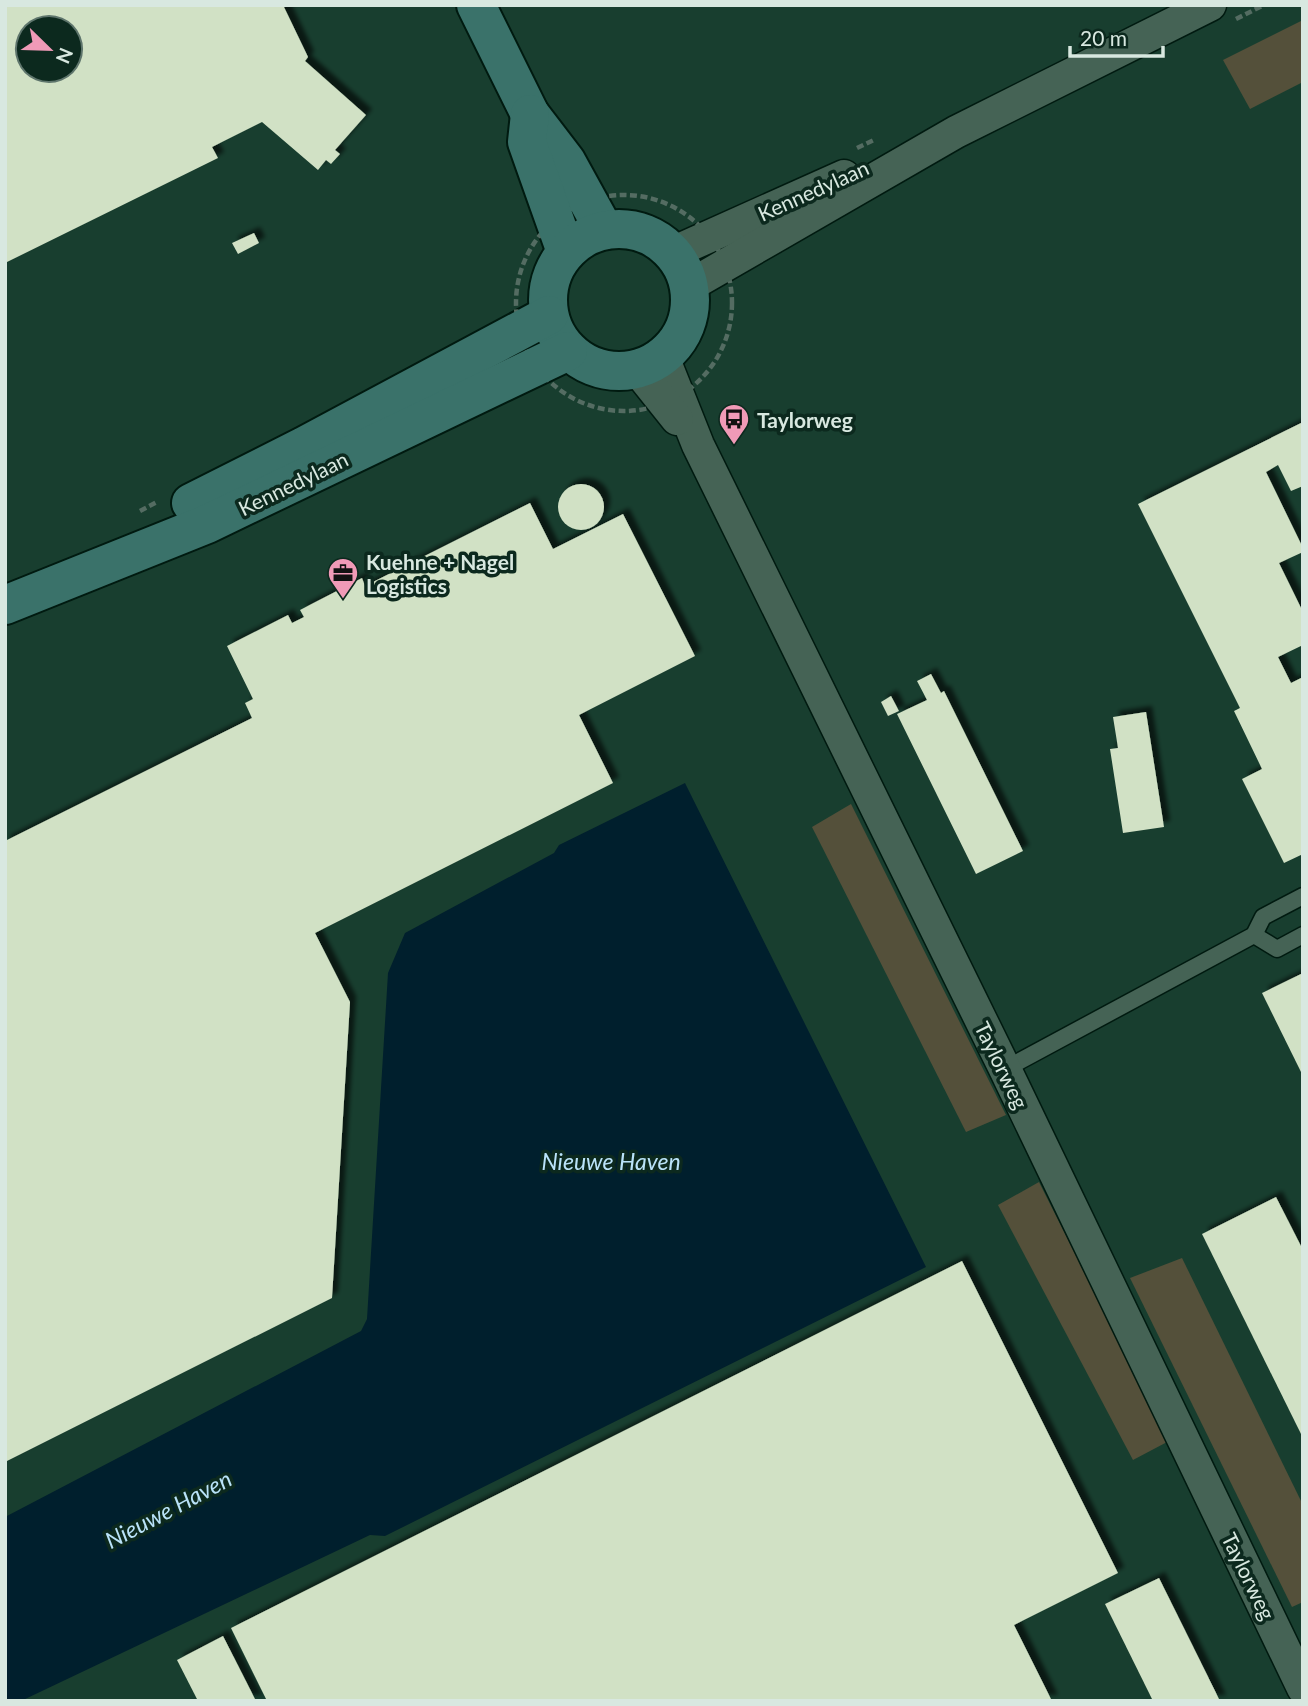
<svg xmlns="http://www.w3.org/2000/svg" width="1308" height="1706" viewBox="0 0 1308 1706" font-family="Lato,sans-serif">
<defs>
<filter id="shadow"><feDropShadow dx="6" dy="-6" stdDeviation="2" flood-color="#0009"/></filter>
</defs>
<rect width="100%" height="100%" fill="#173327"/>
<!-- built -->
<path fill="#183e2f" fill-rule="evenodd" d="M5,5H1303V1701H5ZM28,28H70V70H28Z"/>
<!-- green -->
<g fill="#54503a">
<path d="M1303,20V82L1250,109L1223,60Z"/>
<path d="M851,804L1006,1115L966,1132L812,827Z"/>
<path d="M1039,1182L1169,1441L1133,1460L998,1205Z"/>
<path d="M1182,1258L1303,1505V1602L1292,1607L1130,1278Z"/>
</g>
<!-- water -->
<path fill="#001f2d" d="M685,783L926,1267L385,1536L370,1535L21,1701H5V1517L361,1331L367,1319L388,973L405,933L554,853L559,845Z"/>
<!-- building -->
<g fill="#d1e1c5" fill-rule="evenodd" filter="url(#shadow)">
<path d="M5,5H283L308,57L305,61L366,115L335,150L340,154L331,164L326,160L318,170L262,122L212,147L218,158L5,263ZM28,28H70V70H28Z"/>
<path d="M254,233L259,243L238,254L232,243Z"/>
<path d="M1303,422V486L1291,491L1278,465L1266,472L1303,548V552L1279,563L1303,612V645L1278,657L1291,683L1303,677V854L1284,863L1242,779L1262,769L1234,711L1240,708L1138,504Z"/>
<circle cx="581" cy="507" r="23"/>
<path d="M530,503L553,549L623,514L695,656L579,715L613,783L315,933L350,1002L332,1298L5,1462V841L252,718L245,703L253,699L227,646L288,615L292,623L304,617L300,610L362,578L365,586Z"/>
<path d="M931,674L941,693L944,691L1023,851L976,874L897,714L927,700L917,681Z"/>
<path d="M891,696L899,711L888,716L881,702Z"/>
<path d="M1146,712L1164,827L1123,833L1110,749L1118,748L1113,717Z"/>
<path d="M1303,973V1076L1262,993Z"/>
<path d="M1276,1197L1303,1250V1438L1202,1234Z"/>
<path d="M962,1261L1118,1573L1014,1625L1052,1701H267L231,1628Z"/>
<path d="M1159,1578L1220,1701H1153L1105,1604Z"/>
<path d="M223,1636L256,1701H198L177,1660Z"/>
</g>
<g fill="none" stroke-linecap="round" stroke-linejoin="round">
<!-- lane casing -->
<g stroke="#001a10" stroke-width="19">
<g id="lane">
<path d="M1254,935L1277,949L1303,935"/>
<path d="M1005,1069L1254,935L1263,917L1303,896"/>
</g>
</g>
<!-- street casing -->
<g stroke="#001a10" stroke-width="35">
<g id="street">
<path d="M672,253L844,176"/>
<path d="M689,286L956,132L1210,5"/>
<path d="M663,357L698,445L1005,1069L1303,1688"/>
<path d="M637,369L677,419"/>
</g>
</g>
<!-- secondary casing -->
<g stroke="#001a10" stroke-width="42">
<g id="secondary">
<path d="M476,5L530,114L566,161L604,230"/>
<path d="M530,114L527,142L566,252"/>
<circle cx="619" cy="300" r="71"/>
<path d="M191,503L304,446L549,315"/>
<path d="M5,605L207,524L568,351"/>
</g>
</g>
<!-- path -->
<g stroke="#546c62" stroke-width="4.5" stroke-dasharray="7 3.5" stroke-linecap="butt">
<path d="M1236,19L1264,5"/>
<path d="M857,148L874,140"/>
<circle cx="624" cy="303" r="108"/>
<path d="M140,511L157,502"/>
</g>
<!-- lane -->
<use href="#lane" stroke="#456355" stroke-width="16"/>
<!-- street -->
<use href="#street" stroke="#456355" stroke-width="32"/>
<!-- secondary -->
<use href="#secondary" stroke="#3a726a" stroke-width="38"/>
</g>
<!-- icons -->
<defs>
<g id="bus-pin" transform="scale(1.575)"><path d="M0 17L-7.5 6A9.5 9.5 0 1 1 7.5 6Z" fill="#f09ab7" stroke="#0c291e"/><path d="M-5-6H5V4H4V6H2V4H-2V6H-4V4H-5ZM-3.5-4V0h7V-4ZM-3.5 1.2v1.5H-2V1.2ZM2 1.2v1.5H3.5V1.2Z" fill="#111"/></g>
<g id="office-pin" transform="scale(1.575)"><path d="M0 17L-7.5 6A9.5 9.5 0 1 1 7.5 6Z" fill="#f09ab7" stroke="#0c291e"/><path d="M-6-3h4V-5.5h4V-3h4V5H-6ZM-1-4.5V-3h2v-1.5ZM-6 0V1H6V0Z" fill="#111"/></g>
</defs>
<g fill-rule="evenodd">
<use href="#bus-pin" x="734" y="419"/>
<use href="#office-pin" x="343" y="573"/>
</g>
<g text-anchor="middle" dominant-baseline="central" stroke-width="7" stroke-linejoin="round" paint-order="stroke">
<!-- street labels -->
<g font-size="21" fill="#d8e8e0" stroke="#0c291e">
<text transform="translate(813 190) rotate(-24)">Kennedylaan</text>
<text transform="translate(293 483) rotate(-26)">Kennedylaan</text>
<text transform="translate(1002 1065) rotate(64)">Taylorweg</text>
<text transform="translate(1249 1576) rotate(64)">Taylorweg</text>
</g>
<!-- poi labels -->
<g font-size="21" font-weight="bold" fill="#d8e8e0" stroke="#0c291e" text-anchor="start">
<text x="757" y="419">Taylorweg</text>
<text x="366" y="561">Kuehne + Nagel<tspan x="366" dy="24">Logistics</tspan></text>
</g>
<!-- water labels -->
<g font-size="23" font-style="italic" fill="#bae3f9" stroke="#0c291e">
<text x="611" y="1161">Nieuwe Haven</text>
<text transform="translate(168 1509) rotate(-28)">Nieuwe Haven</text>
</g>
</g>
<!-- border -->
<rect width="1308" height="1706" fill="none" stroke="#d8e8e0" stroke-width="14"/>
<!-- north arrow -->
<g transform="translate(49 49) rotate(113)"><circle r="33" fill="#0c291e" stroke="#5e756c" stroke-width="2"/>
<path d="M0-5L12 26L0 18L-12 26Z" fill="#f09ab7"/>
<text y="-10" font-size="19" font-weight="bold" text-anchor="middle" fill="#d8e8e0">N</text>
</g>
<!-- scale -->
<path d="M1070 46v10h93v-10" fill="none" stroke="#d8e8e0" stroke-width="3.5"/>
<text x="1080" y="46" font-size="21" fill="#d8e8e0" stroke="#0c291e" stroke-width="5" paint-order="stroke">20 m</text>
</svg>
